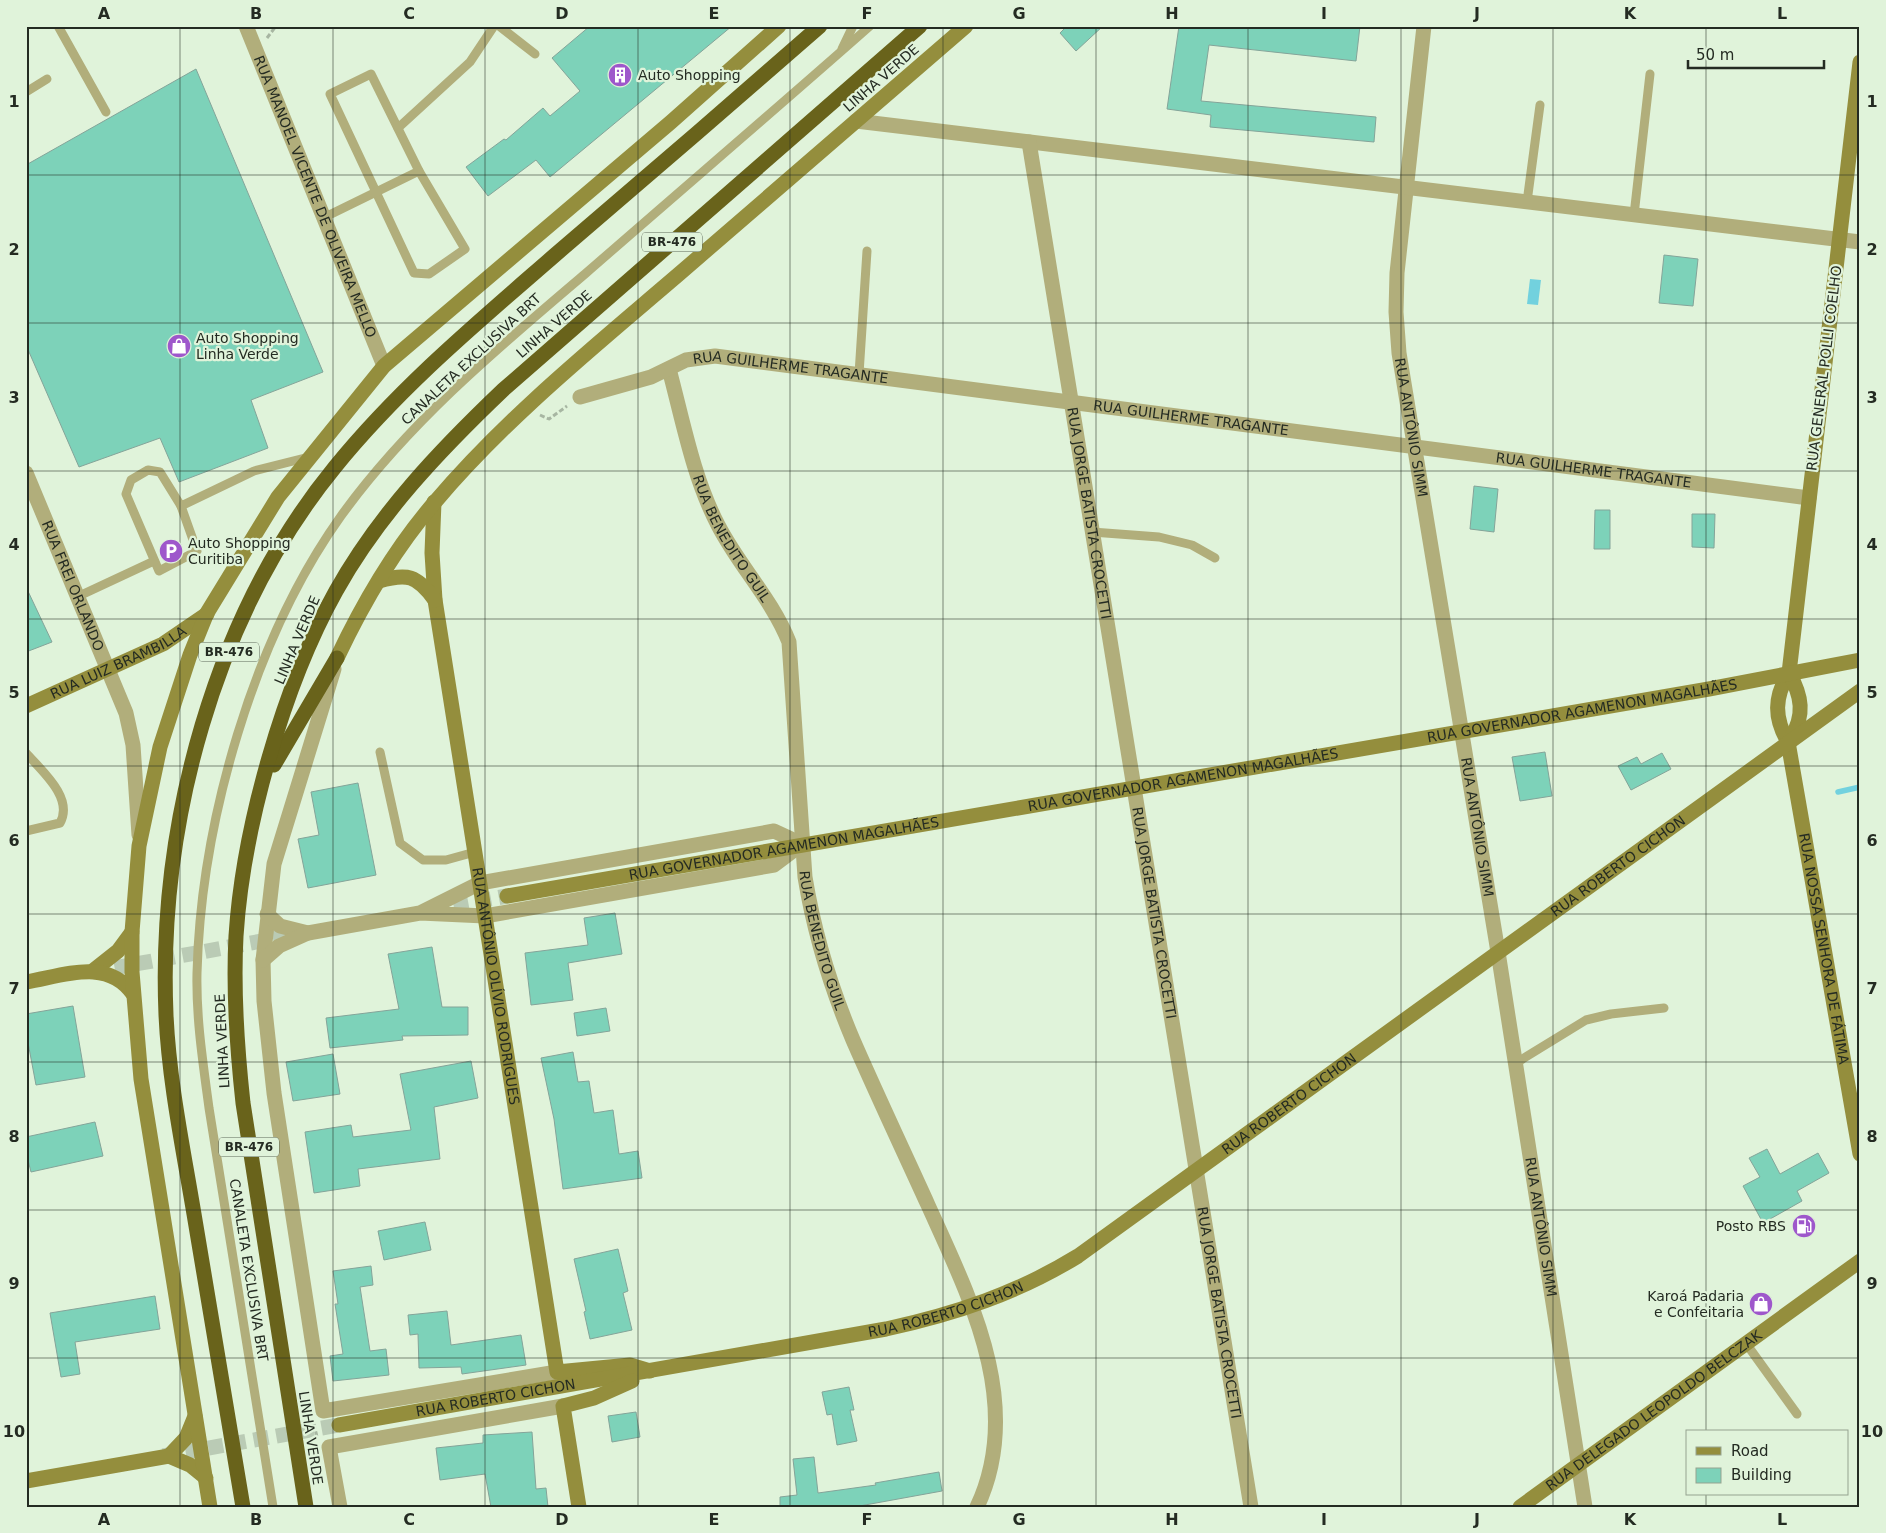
<svg xmlns="http://www.w3.org/2000/svg" width="1886" height="1533" viewBox="0 0 1886 1533" font-family="'DejaVu Sans',sans-serif">
<rect width="100%" height="100%" fill="#e0f3da"/>
<!-- water -->
<path fill="#72d1de" d="M1530,279L1541,280L1538,305L1527,304Z"/>
<g fill="none" stroke-linecap="round" stroke-linejoin="round">
<!-- stream -->
<path stroke="#72d1de" stroke-width="5.5" d="M1838,792L1860,787"/>
</g>
<!-- building -->
<g fill="#7dd2b9" stroke="#84a499">
<path d="M590,26H732L550,177L536,160L488,196L466,167L504,139L506,140L543,108L550,116L580,91L552,58Z"/>
<path d="M1067,26H1103L1076,51L1060,33Z"/>
<path d="M1179,26H1360L1356,61L1209,45L1201,101L1376,117L1374,142L1210,127L1211,115L1167,109Z"/>
<path d="M196,69L323,372L251,400L268,448L179,482L160,438L79,467L26,345V165Z"/>
<path d="M1664,255L1698,259L1693,306L1659,303Z"/>
<path d="M1474,486L1498,489L1494,532L1470,529Z"/>
<path d="M1595,510H1610V549H1594Z"/>
<path d="M1692,514H1715L1714,548L1692,547Z"/>
<path d="M26,587L52,642L26,652Z"/>
<path d="M1545,752L1552,796L1520,801L1512,757Z"/>
<path d="M1662,753L1671,769L1631,790L1618,766L1637,757L1641,764Z"/>
<path d="M358,783L376,875L308,888L298,839L319,835L311,792Z"/>
<path d="M615,913L622,954L568,963L573,1000L531,1005L525,953L588,945L584,918Z"/>
<path d="M432,947L442,1007H468V1035L402,1036L403,1040L330,1048L326,1018L399,1009L388,954Z"/>
<path d="M73,1006L85,1077L36,1085L26,1032V1014Z"/>
<path d="M606,1008L610,1031L577,1036L574,1013Z"/>
<path d="M573,1052L578,1082L589,1081L594,1113L613,1110L619,1154L638,1151L642,1178L563,1189L554,1119L541,1058Z"/>
<path d="M333,1054L340,1094L293,1101L286,1062Z"/>
<path d="M471,1061L478,1098L434,1107L440,1159L358,1169L360,1186L314,1193L305,1132L351,1125L353,1137L411,1130L400,1074Z"/>
<path d="M95,1122L103,1156L31,1172L26,1152V1137Z"/>
<path d="M1767,1149L1780,1174L1818,1153L1829,1173L1797,1191L1802,1201L1763,1223L1743,1186L1760,1177L1749,1158Z"/>
<path d="M425,1222L431,1250L384,1260L378,1231Z"/>
<path d="M618,1249L628,1291L623,1293L632,1330L590,1339L584,1312L586,1311L574,1259Z"/>
<path d="M371,1266L373,1285L360,1287L370,1351L386,1349L389,1375L333,1381L330,1356L343,1354L335,1304H338L333,1271Z"/>
<path d="M155,1296L160,1329L75,1342L80,1374L61,1377L50,1313Z"/>
<path d="M447,1311L451,1345L521,1335L526,1365L462,1374L461,1367L419,1368L418,1334L410,1335L408,1315Z"/>
<path d="M849,1387L854,1410H850L857,1441L837,1445L832,1414L827,1415L822,1392Z"/>
<path d="M636,1412L640,1437L612,1442L608,1416Z"/>
<path d="M532,1432L536,1489L546,1488L548,1507H491L485,1474L440,1480L436,1448L483,1443V1435Z"/>
<path d="M814,1457L818,1493L876,1485L875,1483L939,1472L942,1491L854,1507H780V1497L797,1495L793,1459Z"/>
</g>
<g fill="none" stroke-linecap="round" stroke-linejoin="round">
<!-- secondary-tunnel -->
<g stroke="#bacbb5" stroke-width="15" stroke-dasharray="15 8" stroke-linecap="butt">
<path d="M431,910L507,896"/>
<path d="M92,972L300,934"/>
<path d="M163,1456L339,1425"/>
</g>
<!-- path -->
<g stroke="#a7b6a2" stroke-width="3" stroke-dasharray="5 2.5" stroke-linecap="butt">
<path d="M267,38L276,26"/>
<path d="M540,415L549,419L567,406"/>
<path d="M314,1424L317,1437"/>
</g>
<!-- lane -->
<g stroke="#b1ae7b" stroke-width="9">
<path d="M58,26L106,112"/>
<path d="M499,26L535,54"/>
<path d="M842,49L853,26"/>
<path d="M371,74L419,171L465,249L429,274L414,273L330,94Z"/>
<path d="M26,92L47,79"/>
<path d="M398,128L470,62L494,26"/>
<path d="M1527,202L1540,105"/>
<path d="M1634,215L1650,74"/>
<path d="M323,218L419,171"/>
<path d="M859,374L867,251"/>
<path d="M148,470L160,472L181,506L197,551L159,571L126,494L131,480Z"/>
<path d="M181,506L254,471L309,457"/>
<path d="M1092,532L1159,537L1192,545L1215,558"/>
<path d="M79,596L154,561"/>
<path d="M380,752L400,843L423,860H446L475,852"/>
<path d="M26,753C42,771 74,798 60,823L26,831"/>
<path d="M1516,1063L1586,1020L1611,1014L1664,1008"/>
<path d="M1745,1342L1797,1414"/>
<path d="M273,1507L209,1108C203,1063 196,1018 197,973C201,823 253,639 341,516C409,422 498,348 585,274C680,191 776,109 870,26"/>
</g>
<!-- street -->
<g stroke="#b1ae7b" stroke-width="15">
<path id="s1" d="M246,26L384,366"/>
<path id="s2" d="M1424,26L1397,273L1396,312L1399,353L1498,952L1585,1507"/>
<path d="M856,121L1860,242"/>
<path id="s3" d="M1029,142L1251,1507"/>
<path id="s4" d="M669,369C683,421 693,477 718,525C739,566 772,599 789,642L805,877C814,932 831,988 853,1040C877,1095 903,1150 928,1205C970,1298 1025,1405 977,1507"/>
<path id="s5" d="M580,397L651,377L686,360L715,356L1809,498"/>
<path id="s6" d="M26,473L126,713L133,745L139,835"/>
<path d="M334,669L274,864L263,960L264,1001L274,1093L323,1411L557,1372"/>
<path d="M267,914L280,926L308,933"/>
<path d="M263,960L279,946L308,933L420,913L485,916L774,865L802,844L774,831L480,883L420,913"/>
<path d="M340,1507L329,1447L563,1406"/>
</g>
<!-- secondary -->
<g stroke="#948e3d" stroke-width="15">
<path id="s7" d="M1860,62L1789,673C1774,697 1774,718 1788,742L1860,1154"/>
<path id="s8" d="M434,502L432,553L435,600L557,1372L630,1365L650,1371"/>
<path d="M379,581C407,573 417,575 435,600"/>
<path d="M337,658C363,603 395,548 435,502C507,417 595,346 679,274C774,191 870,109 966,26"/>
<path d="M1789,673C1802,696 1805,715 1791,738"/>
<path id="s9" d="M26,706L163,644L207,614"/>
<path id="s10" d="M507,896L1709,689L1860,660"/>
<path d="M94,970L118,951L132,932"/>
<path d="M26,982C63,976 107,957 133,994"/>
<path id="s11" d="M339,1425L886,1329C955,1314 1018,1293 1078,1256L1860,691"/>
<path d="M169,1456L186,1438L195,1416"/>
<path d="M26,1481L169,1456L190,1465L206,1478"/>
<path d="M210,1507L141,1079L132,972V932L139,846L160,747L190,655L207,613L278,497L384,366L671,122L779,26"/>
<path d="M579,1507L563,1406L594,1398L632,1381"/>
<path id="s12" d="M1520,1507L1860,1261"/>
</g>
<!-- highway -->
<g stroke="#69631b" stroke-width="15">
<path d="M274,765L337,658"/>
<path d="M243,1507C226,1409 210,1311 194,1214C183,1148 169,1081 166,1015C158,825 214,615 335,467C400,387 478,322 555,255C644,179 732,103 820,26"/>
<path d="M306,1507L243,1103C237,1048 233,992 236,936C243,828 283,686 336,591C379,514 440,450 503,390L920,26"/>
</g>
</g>
<!-- grid -->
<path fill="none" stroke="#242b22" stroke-width="1" stroke-opacity="0.55" d="M180,26V1507M333,26V1507M485,26V1507M638,26V1507M790,26V1507M943,26V1507M1096,26V1507M1248,26V1507M1401,26V1507M1553,26V1507M1706,26V1432M26,175H1860M26,323H1860M26,471H1860M26,619H1860M26,766H1860M26,914H1860M26,1062H1860M26,1210H1860M26,1358H1860M1706,1494V1507"/>
<!-- icons -->
<defs>
<g id="building-disc" transform="scale(1.25)"><circle r="9.5" fill="#9e57cb" stroke="#e0f3da"/><path d="M-4-6H4V6H1V3H-1V6H-4ZM-2.5-4.3h1.7v1.8h-1.7ZM.8-4.3h1.7v1.8H.8ZM-2.5-1h1.7V.8h-1.7ZM.8-1h1.7V.8H.8Z" fill="#fff"/></g>
<g id="shop-disc" transform="scale(1.25)"><circle r="9.5" fill="#9e57cb" stroke="#e0f3da"/><path d="M-5-2.5h2.3a2.7 3.5 0 0 1 5.4 0H5L5.5 6h-11ZM-1.5-2.5h3a1.5 2.3 0 0 0-3 0Z" fill="#fff"/></g>
<g id="parking-disc" transform="scale(1.25)"><circle r="9.5" fill="#9e57cb" stroke="#e0f3da"/><path d="M-3.5-5.5H1a3.5 3.5 0 0 1 0 7H-1V5.5H-3.5ZM-1-3.4V-.6H.8a1.4 1.4 0 0 0 0-2.8Z" fill="#fff"/></g>
<g id="fuel-disc" transform="scale(1.25)"><circle r="9.5" fill="#9e57cb" stroke="#e0f3da"/><path d="M-5.5-6h7V0h2V4h1.3V-2.5L3-4.5l.8-.8L6-3V5H2.5V1h-1V6h-7ZM-4.2-4.7v3.2H.2V-4.7Z" fill="#fff"/></g>
</defs>
<g fill-rule="evenodd">
<use href="#building-disc" x="620" y="75"/>
<use href="#shop-disc" x="179" y="346"/>
<use href="#parking-disc" x="171" y="551"/>
<use href="#fuel-disc" x="1804" y="1226"/>
<use href="#shop-disc" x="1761" y="1304"/>
</g>
<g text-anchor="middle" dominant-baseline="central" stroke-width="4.5" stroke-linejoin="round" paint-order="stroke">
<!-- shield labels -->
<g fill="#e0f3da" stroke="#5c6759" stroke-width="1">
<rect x="642" y="232.5" width="60" height="19" rx="4"/>
<rect x="199" y="642.5" width="60" height="19" rx="4"/>
<rect x="219" y="1137.5" width="60" height="19" rx="4"/>
</g>
<g font-size="12" font-weight="bold" fill="#242b22">
<text x="672" y="242">BR-476</text>
<text x="229" y="652">BR-476</text>
<text x="249" y="1147">BR-476</text>
</g>
<!-- poi labels -->
<g font-size="14" fill="#242b22" stroke="#e0f3da" text-anchor="start">
<text x="638" y="75">Auto Shopping</text>
<text x="196" y="338">Auto Shopping<tspan x="196" dy="16">Linha Verde</tspan></text>
<text x="188" y="543">Auto Shopping<tspan x="188" dy="16">Curitiba</tspan></text>
<text x="1786" y="1226" text-anchor="end">Posto RBS</text>
<text x="1744" y="1296" text-anchor="end">Karoá Padaria<tspan x="1744" dy="16">e Confeitaria</tspan></text>
</g>
<!-- street labels -->
<g font-size="14" fill="#242b22" stroke="#e0f3da">
<text transform="translate(881 78) rotate(-41)">LINHA VERDE</text>
<text stroke="none"><textPath href="#s1" startOffset="184">RUA MANOEL VICENTE DE OLIVEIRA MELLO</textPath></text>
<text transform="translate(554 324) rotate(-41)">LINHA VERDE</text>
<text transform="translate(471 359) rotate(-43)">CANALETA EXCLUSIVA BRT</text>
<text transform="translate(1824 368) rotate(-83)">RUA GENERAL POLLI COELHO</text>
<text stroke="none"><textPath href="#s5" startOffset="218">RUA GUILHERME TRAGANTE</textPath></text>
<text stroke="none"><textPath href="#s5" startOffset="622">RUA GUILHERME TRAGANTE</textPath></text>
<text stroke="none"><textPath href="#s2" startOffset="404">RUA ANTÔNIO SIMM</textPath></text>
<text stroke="none"><textPath href="#s5" startOffset="1028">RUA GUILHERME TRAGANTE</textPath></text>
<text stroke="none"><textPath href="#s3" startOffset="376">RUA JORGE BATISTA CROCETTI</textPath></text>
<text stroke="none"><textPath href="#s4" startOffset="182">RUA BENEDITO GUIL</textPath></text>
<text stroke="none"><textPath href="#s6" startOffset="122">RUA FREI ORLANDO</textPath></text>
<text transform="translate(297 640) rotate(-67)">LINHA VERDE</text>
<text stroke="none"><textPath href="#s9" startOffset="102">RUA LUIZ BRAMBILLA</textPath></text>
<text stroke="none"><textPath href="#s10" startOffset="1091">RUA GOVERNADOR AGAMENON MAGALHÃES</textPath></text>
<text stroke="none"><textPath href="#s10" startOffset="686">RUA GOVERNADOR AGAMENON MAGALHÃES</textPath></text>
<text stroke="none"><textPath href="#s2" startOffset="809">RUA ANTÔNIO SIMM</textPath></text>
<text stroke="none"><textPath href="#s10" startOffset="281">RUA GOVERNADOR AGAMENON MAGALHÃES</textPath></text>
<text stroke="none"><textPath href="#s11" startOffset="1428">RUA ROBERTO CICHON</textPath></text>
<text stroke="none"><textPath href="#s3" startOffset="781">RUA JORGE BATISTA CROCETTI</textPath></text>
<text stroke="none"><textPath href="#s4" startOffset="602">RUA BENEDITO GUIL</textPath></text>
<text stroke="none"><textPath href="#s7" startOffset="898">RUA NOSSA SENHORA DE FÁTIMA</textPath></text>
<text stroke="none"><textPath href="#s8" startOffset="489">RUA ANTÔNIO OLÍVIO RODRIGUES</textPath></text>
<text transform="translate(222 1041) rotate(-93)">LINHA VERDE</text>
<text stroke="none"><textPath href="#s11" startOffset="1022">RUA ROBERTO CICHON</textPath></text>
<text stroke="none"><textPath href="#s2" startOffset="1214">RUA ANTÔNIO SIMM</textPath></text>
<text transform="translate(249 1270) rotate(81)">CANALETA EXCLUSIVA BRT</text>
<text stroke="none"><textPath href="#s11" startOffset="618">RUA ROBERTO CICHON</textPath></text>
<text stroke="none"><textPath href="#s3" startOffset="1186">RUA JORGE BATISTA CROCETTI</textPath></text>
<text stroke="none"><textPath href="#s11" startOffset="159">RUA ROBERTO CICHON</textPath></text>
<text stroke="none"><textPath href="#s12" startOffset="165">RUA DELEGADO LEOPOLDO BELCZAK</textPath></text>
<text transform="translate(311 1438) rotate(81)">LINHA VERDE</text>
</g>
</g>
<!-- border -->
<rect width="1886" height="1533" fill="none" stroke="#e0f3da" stroke-width="55"/>
<!-- legend -->
<rect x="1686" y="1430" width="162" height="65" fill="#e0f3da" stroke="#95a390"/>
<rect x="1696" y="1447" width="25" height="8" fill="#948e3d" stroke="#95a390"/>
<text x="1731" y="1456" font-size="15" fill="#242b22">Road</text>
<rect x="1696" y="1468" width="25" height="15" fill="#7dd2b9" stroke="#95a390"/>
<text x="1731" y="1480" font-size="15" fill="#242b22">Building</text>
<!-- scale -->
<path d="M1688 60v8h136v-8" fill="none" stroke="#242b22" stroke-width="2.5"/>
<text x="1696" y="60" font-size="15" fill="#242b22" stroke="#e0f3da" stroke-width="4" paint-order="stroke">50 m</text>
<rect x="28" y="28" width="1830" height="1478" fill="none" stroke="#242b22" stroke-width="2"/>
<g font-size="16" text-anchor="middle" font-weight="bold" fill="#242b22">
<text x="104" y="19">A</text>
<text x="256" y="19">B</text>
<text x="409" y="19">C</text>
<text x="562" y="19">D</text>
<text x="714" y="19">E</text>
<text x="867" y="19">F</text>
<text x="1019" y="19">G</text>
<text x="1172" y="19">H</text>
<text x="1324" y="19">I</text>
<text x="1477" y="19">J</text>
<text x="1630" y="19">K</text>
<text x="1782" y="19">L</text>
<text x="14" y="107">1</text>
<text x="1872" y="107">1</text>
<text x="14" y="255">2</text>
<text x="1872" y="255">2</text>
<text x="14" y="403">3</text>
<text x="1872" y="403">3</text>
<text x="14" y="550">4</text>
<text x="1872" y="550">4</text>
<text x="14" y="698">5</text>
<text x="1872" y="698">5</text>
<text x="14" y="846">6</text>
<text x="1872" y="846">6</text>
<text x="14" y="994">7</text>
<text x="1872" y="994">7</text>
<text x="14" y="1142">8</text>
<text x="1872" y="1142">8</text>
<text x="14" y="1289">9</text>
<text x="1872" y="1289">9</text>
<text x="14" y="1437">10</text>
<text x="1872" y="1437">10</text>
<text x="104" y="1525">A</text>
<text x="256" y="1525">B</text>
<text x="409" y="1525">C</text>
<text x="562" y="1525">D</text>
<text x="714" y="1525">E</text>
<text x="867" y="1525">F</text>
<text x="1019" y="1525">G</text>
<text x="1172" y="1525">H</text>
<text x="1324" y="1525">I</text>
<text x="1477" y="1525">J</text>
<text x="1630" y="1525">K</text>
<text x="1782" y="1525">L</text>
</g>
</svg>
